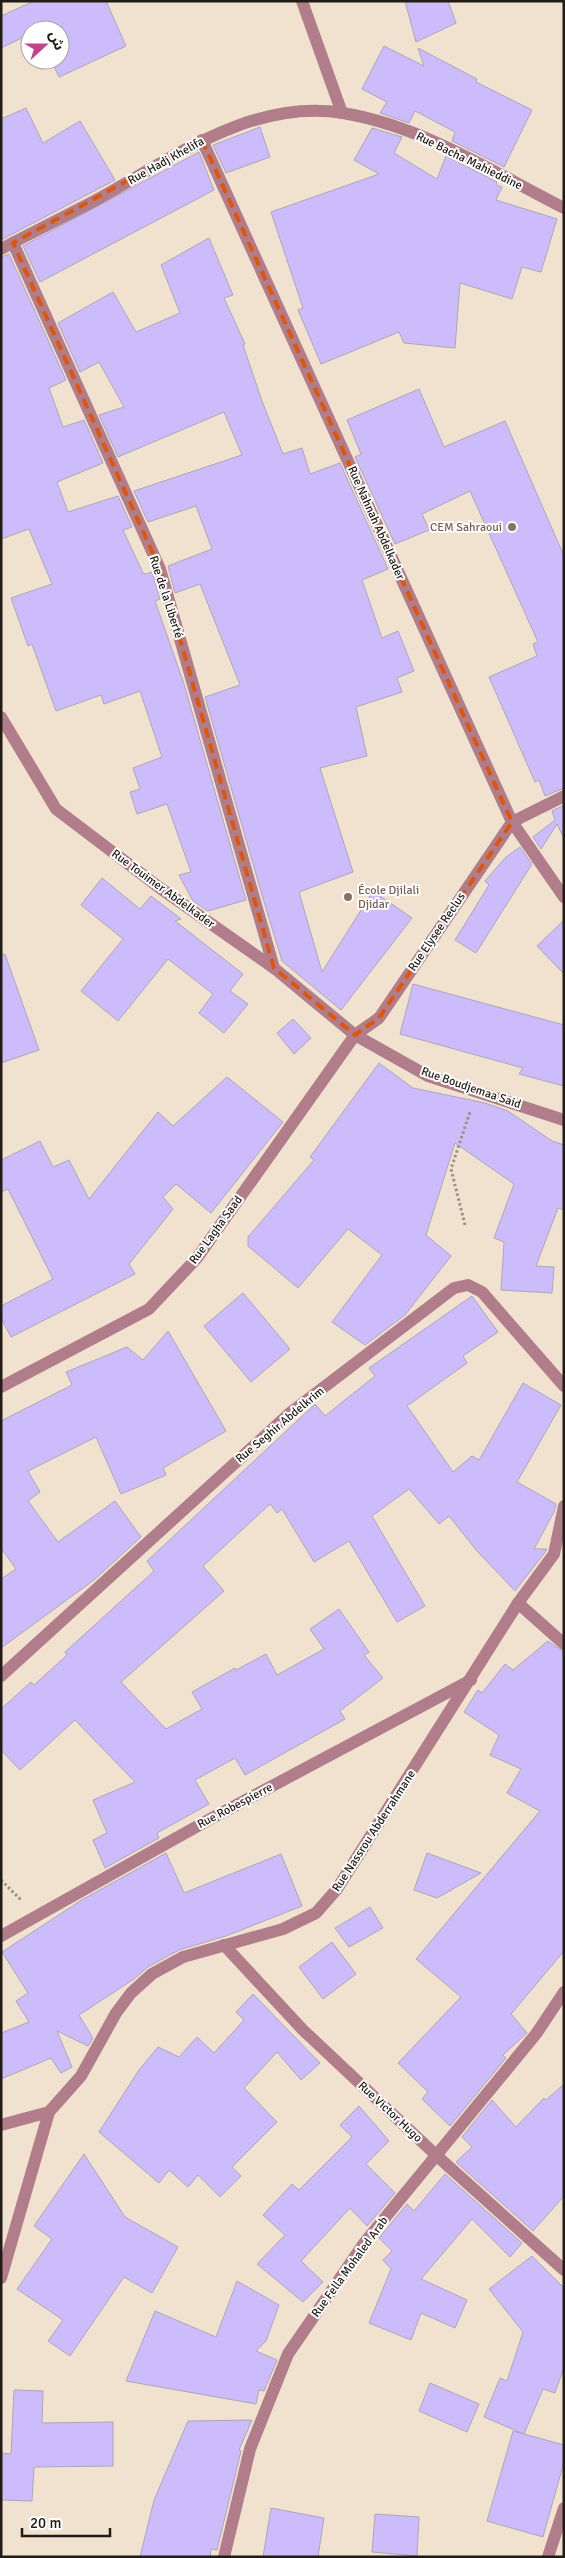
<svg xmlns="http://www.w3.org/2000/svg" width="565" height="2558" viewBox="0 0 565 2558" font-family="Signika,'Noto Sans Arabic',sans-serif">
<rect width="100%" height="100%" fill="#f1e1cf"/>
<!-- building -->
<g fill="#cdbcfb" stroke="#aba6ba">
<path d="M34,1H106L126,46L59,77L51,60H60V30H30V34L1,48V16Z"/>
<path d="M405,1H448L456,23L416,42Z"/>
<path d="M384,46L424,66L418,48L477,79L476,82L532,110L504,167L452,141L455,132L415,111L409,123L380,113L387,102L362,89Z"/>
<path d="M26,108L43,143L80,121L115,180L1,240V119Z"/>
<path d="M260,127L270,157L226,173L213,145Z"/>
<path d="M372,128L402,137L394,153L437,179L446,156L497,182L496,185L502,187L496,200L557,219L541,272L522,267L512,299L460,283L455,348L404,343L399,332L321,364L298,310L303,308L271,212L379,174L354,160Z"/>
<path d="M199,152L214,190L40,282L23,246Z"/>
<path d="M209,238L233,295L224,298L245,344L243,345L262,401L283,454L302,448L310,474L340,463L388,569L362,580L382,638L398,631L414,671L397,678L402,692L356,707L367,756L320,768L353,872L299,892L322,972L373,891L412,918L341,1010L282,961L262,895L205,697L240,685L200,584L175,593L168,566L212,549L196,506L148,522L134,491L242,455L224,412L118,457L99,415L124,407L99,362L80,372L58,323L113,292L136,332L180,313L161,265Z"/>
<path d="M9,254L66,380L49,388L63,427L84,420L103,463L57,482L68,512L118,496L132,527L123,530L143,573L146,574L152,572L160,599L155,601L184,684L246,900L208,911L193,901L179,875L191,872L167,804L137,814L130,792L140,789L133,768L162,757L140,691L104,704L101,695L56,711L32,644L28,646L11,598L52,584L29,529L1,539V257Z"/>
<path d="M419,389L444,447L505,421L564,556V788L545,796L539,780L535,782L489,677L537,656L533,644L538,642L470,491L422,514L429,530L395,544L355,457L361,454L347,420Z"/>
<path d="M564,805V839L557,824L541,849L533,837L555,820L552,811Z"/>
<path d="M520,847L532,864L476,953L455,940L489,885L485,881L506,857Z"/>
<path d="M102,878L140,909L151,896L181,919L175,921L243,974L230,991L248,1004L224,1033L199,1013L213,994L168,959L118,1021L81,991L123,939L81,905Z"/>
<path d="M564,920V974L537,946Z"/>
<path d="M5,954L39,1050L1,1063V955Z"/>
<path d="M413,984L564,1025V1086L519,1074L523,1068L400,1034Z"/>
<path d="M293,1019L311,1038L294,1054L277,1033Z"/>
<path d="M379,1063L413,1088L485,1103L508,1111L552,1141L564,1145V1210L558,1208L536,1266L554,1267L552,1293L501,1290L504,1242L494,1238L514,1184L455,1143L426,1235L451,1256L405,1315L365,1345L332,1322L382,1255L348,1229L298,1288L248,1246V1237L314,1160L310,1157Z"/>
<path d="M227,1077L283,1122L211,1213L176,1184L163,1197L173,1209L129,1264L135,1274L11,1337L1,1318V1306L53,1279L8,1189L1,1192V1160L40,1141L53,1167L69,1160L89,1199L158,1112L173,1126Z"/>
<path d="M243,1293L290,1349L251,1382L204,1326Z"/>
<path d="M472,1296L498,1332L463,1356L467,1363L407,1406L453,1472L472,1456L479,1460L523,1383L561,1405L517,1482L556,1504L554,1512L534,1549H547L546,1551L515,1591L477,1551L449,1516L439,1524L409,1489L372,1516L425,1606L397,1622L349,1541L314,1562L282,1509L277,1513L270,1504L203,1566L224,1591L121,1682L166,1729L202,1709L192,1692L235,1668L236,1670L266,1654L277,1675L324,1649L310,1629L339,1609L369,1652L364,1655L383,1678L340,1711L345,1719L245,1775L235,1758L195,1780L209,1804L157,1833L159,1838L105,1868L93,1840L107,1833L93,1800L135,1782L75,1720L20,1770L1,1750V1709L31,1682L34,1685L67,1655L65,1652L154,1571L147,1561L313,1406L315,1404L325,1416L375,1376L369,1368Z"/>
<path d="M168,1331L226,1431L163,1468L166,1475L121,1494L96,1437L28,1471L40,1492L28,1501L58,1542L115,1501L141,1537L94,1580L1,1648V1579L16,1569L1,1548V1421L72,1385L66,1372L127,1347L143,1360Z"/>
<path d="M548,1641L564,1652V1951L511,2014L527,2033L503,2055L506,2058L450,2126L422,2099L428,2092L398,2063L461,1997L416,1959L540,1811L507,1793L521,1769L490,1755L499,1735L464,1712L478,1690L482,1693L505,1664L513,1670Z"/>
<path d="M166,1853L184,1893L281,1854L302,1906L226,1936L179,1950L148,1967L134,1979L79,2015L93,2038L88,2046L57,2031L72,2067L61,2073L51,2058L1,2079V2033L29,2022L16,2001L28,1993L2,1952L80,1901Z"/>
<path d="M427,1853L481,1873L437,1898L414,1890Z"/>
<path d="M370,1907L383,1928L349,1947L335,1928Z"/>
<path d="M332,1942L356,1974L323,1999L299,1967Z"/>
<path d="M253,1994L320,2063L301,2080L277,2052L244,2088L277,2122L232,2167L241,2176L220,2197L198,2175L188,2187L169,2170L159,2183L99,2132L139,2070L158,2047L179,2057L197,2037L214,2053L244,2020L236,2012Z"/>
<path d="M564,2084V2196L533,2231L456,2162L472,2147L462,2137L492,2100L516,2127L544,2098L546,2100Z"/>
<path d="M359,2106L389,2141L366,2164L395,2193L367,2226L350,2208L301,2261L323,2282L303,2302L257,2264L285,2235L263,2215L292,2184L299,2190L352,2137L340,2125Z"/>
<path d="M84,2154L125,2217L178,2247L152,2293L124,2277L70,2356L48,2341L63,2320L17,2289L52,2239L34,2226Z"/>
<path d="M445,2174L522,2243L510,2257L472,2219L421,2279L467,2300L455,2328L421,2313L411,2340L369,2323L391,2269L383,2260L392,2251L379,2238L407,2204L414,2211Z"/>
<path d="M532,2256L564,2288V2367L555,2393L543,2389L524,2434L484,2417L500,2378L507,2381L523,2332L489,2289Z"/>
<path d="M237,2281L279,2305L266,2341L256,2351L277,2360L264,2391L259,2390L256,2404L126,2381L155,2311L216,2337Z"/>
<path d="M430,2383L479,2404L467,2432L419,2411Z"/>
<path d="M14,2390L43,2391L42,2423L113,2422V2466L34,2467L32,2501L1,2500V2453L11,2454Z"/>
<path d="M252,2420L239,2450L241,2451L217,2550L211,2549L210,2557H140L154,2500L188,2421Z"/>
<path d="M513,2431L564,2445V2462L543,2537L487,2521Z"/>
<path d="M271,2508L324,2518L318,2557H263Z"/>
<path d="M375,2514L419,2517L417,2556L372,2552Z"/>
</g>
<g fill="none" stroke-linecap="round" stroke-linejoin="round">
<!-- path -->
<g stroke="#9c9183" stroke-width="3" stroke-dasharray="2.5 2.5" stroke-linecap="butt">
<path d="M465,1225L451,1169L470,1112"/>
<path d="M1,1880L22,1901"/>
</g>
<!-- minor -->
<g stroke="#b17d8a" stroke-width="12">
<path d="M302,1L342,113"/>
<path d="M202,140L512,822L564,897"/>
<path d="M13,243L160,569L274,968"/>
<path d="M1,249C33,232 66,216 98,199C173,158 253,98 343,113C422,126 493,172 564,208"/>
<path d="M1,717L56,809L160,888L274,968L355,1035L428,1076L564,1120"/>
<path d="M1,1387L149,1309L197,1258L355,1035L379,1018L512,822L564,796"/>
<path d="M518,1603L564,1644"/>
<path d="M1,1676L290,1413L454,1288L468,1285L482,1292L564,1386"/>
<path d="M1,1936L212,1818L471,1680"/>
<path d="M224,1945L303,2030L437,2156L564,2270"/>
<path d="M1,2125L49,2112L81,2076L116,2013L131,1993L152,1974L183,1957L283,1929L316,1913L337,1889L518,1603L554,1554L564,1506"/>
<path d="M1,2278L49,2112"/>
<path d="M224,2557L250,2449L288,2354L365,2242L536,2034L564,1992"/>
<path d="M548,2557L564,2508"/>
</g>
</g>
<!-- marked area -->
<path fill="none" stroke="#de560c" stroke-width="4" stroke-dasharray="10 6" stroke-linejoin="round" d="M202,140L512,822L379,1018L355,1035L274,968L160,569L13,243Z"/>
<!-- markers -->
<g fill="#8d6e63" stroke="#fff" stroke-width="2">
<circle cx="512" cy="527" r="5"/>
<circle cx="348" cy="897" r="5"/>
</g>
<g text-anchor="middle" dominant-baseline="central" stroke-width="4" stroke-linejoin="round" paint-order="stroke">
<!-- street labels -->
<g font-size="12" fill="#211c15" stroke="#fff">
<text transform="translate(166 161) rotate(-29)">Rue Hadj Khelifa</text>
<text transform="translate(469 161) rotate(26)">Rue Bacha Mahieddine</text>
<text transform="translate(376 523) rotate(66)">Rue Nahnah Abdelkader</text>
<text transform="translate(166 597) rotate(72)">Rue de la Liberté</text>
<text transform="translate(163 889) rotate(36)">Rue Touimer Abdelkader</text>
<text transform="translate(437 932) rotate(-56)">Rue Elysee Reclus</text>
<text transform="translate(471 1088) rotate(19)">Rue Boudjemaa Said</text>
<text transform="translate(216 1230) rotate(-54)">Rue Lagha Saad</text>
<text transform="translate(280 1425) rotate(-40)">Rue Seghir Abdelkrim</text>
<text transform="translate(235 1806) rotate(-28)">Rue Robespierre</text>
<text transform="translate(374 1831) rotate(-57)">Rue Nassrou Abderrahmane</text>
<text transform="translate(390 2112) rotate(43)">Rue Victor Hugo</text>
<text transform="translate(350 2267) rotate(-54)">Rue Fella Mohaled Arab</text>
</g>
<!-- education labels -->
<g font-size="12" fill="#785e54" stroke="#fff" text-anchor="end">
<text x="502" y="527">CEM Sahraoui</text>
<text x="358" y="890" text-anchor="start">École Djilali<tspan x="358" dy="14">Djidar</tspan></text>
</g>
</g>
<!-- border -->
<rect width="565" height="2558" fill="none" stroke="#211c15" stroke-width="5"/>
<!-- north arrow -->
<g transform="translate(45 45) rotate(69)"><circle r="24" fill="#ffffff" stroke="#a6a4a1"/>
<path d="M0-4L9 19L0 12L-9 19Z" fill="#c3428c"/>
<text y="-8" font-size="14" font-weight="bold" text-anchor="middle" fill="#211c15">ش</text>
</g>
<!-- scale -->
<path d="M22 2528v8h88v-8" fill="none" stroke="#211c15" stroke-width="2.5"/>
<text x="30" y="2528" font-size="15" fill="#211c15" stroke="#ffffff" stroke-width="4" paint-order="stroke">20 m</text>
</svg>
